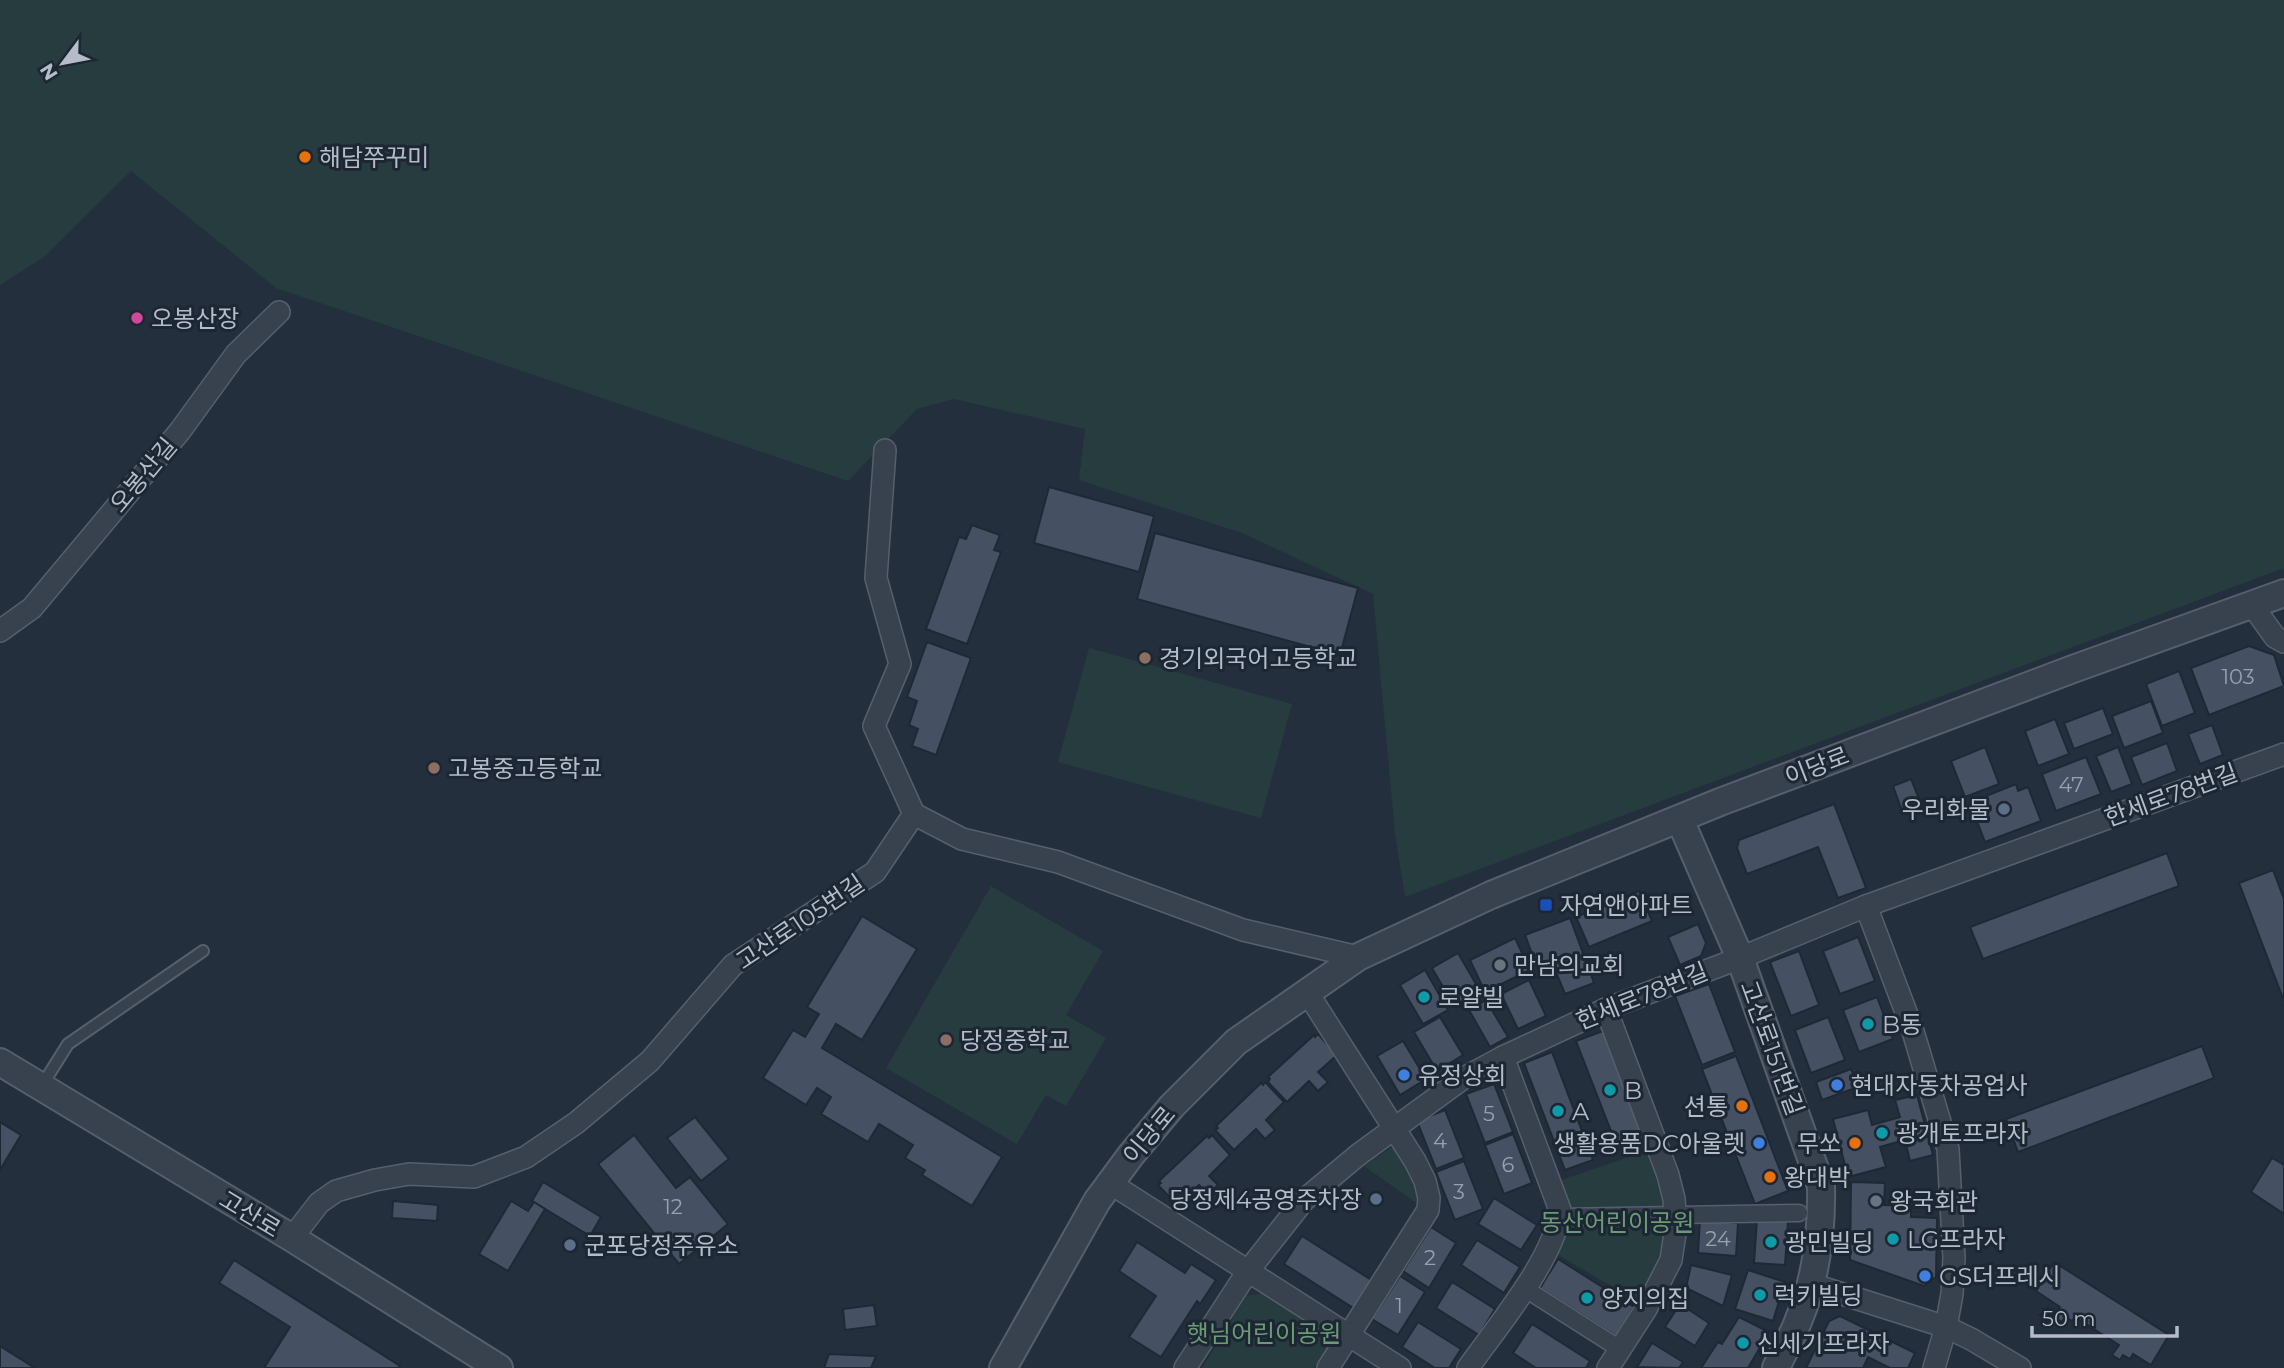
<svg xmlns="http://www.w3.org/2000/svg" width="2284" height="1368" viewBox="0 0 2284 1368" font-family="Montserrat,'Noto Sans KR',sans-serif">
<rect width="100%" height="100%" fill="#242f3e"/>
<!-- green -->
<g fill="#263c3f">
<path d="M0,0H2284V568L1405,897L1395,834L1373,594L1242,533L1079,480L1085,429L954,399L917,409L848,481L276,288L131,171L44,257L0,285Z"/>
<path d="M1089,648L1292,704L1261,818L1058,762Z"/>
<path d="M991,886L1103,951L1066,1015L1106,1038L1066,1106L1046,1095L1017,1144L886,1068Z"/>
<path d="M1400,1142L1421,1192L1418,1204L1364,1166Z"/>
<path d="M1652,1149L1668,1199L1666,1258L1640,1303L1555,1253L1556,1182Z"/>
<path d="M1264,1293L1323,1330L1328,1345L1314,1368H1202L1246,1296Z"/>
</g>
<!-- building -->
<g fill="#455162" stroke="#1f2835" stroke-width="2">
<path d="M1049,487L1154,516L1139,572L1034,543Z"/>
<path d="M972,525L1000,535L994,550L1001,552L967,644L926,629L959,537L966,539Z"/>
<path d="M1155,533L1358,588L1340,655L1137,599Z"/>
<path d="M927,642L971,658L936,755L912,746L918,729L909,725L917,701L907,697Z"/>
<path d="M2249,646L2274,655L2284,686L2209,715L2191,668Z"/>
<path d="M2179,671L2195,713L2162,726L2146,684Z"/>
<path d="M2151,701L2163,733L2124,748L2112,716Z"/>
<path d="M2103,708L2113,734L2074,749L2064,723Z"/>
<path d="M2055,719L2069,754L2038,766L2025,731Z"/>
<path d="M2212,725L2223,755L2200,764L2188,734Z"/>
<path d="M2167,743L2177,771L2142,785L2131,757Z"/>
<path d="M1985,747L1999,784L1965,797L1951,761Z"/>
<path d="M2118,747L2132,784L2111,792L2096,756Z"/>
<path d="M2086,757L2101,794L2056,811L2042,774Z"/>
<path d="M1911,779L1921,804L1902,811L1893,786Z"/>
<path d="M2016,784L2018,791L2028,787L2041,821L1985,842L1972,808L1988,802L1986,796Z"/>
<path d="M1834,804L1866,888L1838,898L1818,847L1747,874L1737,848L1739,840Z"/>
<path d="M2167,853L2179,886L1983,959L1970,927Z"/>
<path d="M2273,870L2284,899V1001L2239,883Z"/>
<path d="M1639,891L1652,921L1589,947L1576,917Z"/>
<path d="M862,916L917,949L862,1040L836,1024L822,1048L1002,1157L972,1206L922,1175L925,1170L905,1158L913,1145L879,1124L868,1142L821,1114L831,1097L817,1088L806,1105L763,1078L793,1030L805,1037L819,1014L807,1007Z"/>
<path d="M1570,918L1594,983L1565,994L1554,967L1539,972L1525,935Z"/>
<path d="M1698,924L1706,943L1701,956L1680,965L1668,937Z"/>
<path d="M1858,937L1875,981L1840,994L1823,951Z"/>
<path d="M1515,938L1530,970L1485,992L1470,960Z"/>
<path d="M1799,951L1819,1005L1791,1016L1770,962Z"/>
<path d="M1458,953L1480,991L1454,1006L1432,968Z"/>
<path d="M1425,970L1448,1010L1423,1024L1400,985Z"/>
<path d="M1529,980L1546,1016L1518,1029L1501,994Z"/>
<path d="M1709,984L1735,1052L1702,1065L1675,996Z"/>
<path d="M1877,997L1893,1039L1859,1052L1843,1010Z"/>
<path d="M1486,1000L1508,1037L1490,1047L1469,1010Z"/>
<path d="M1440,1017L1463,1055L1437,1071L1414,1032Z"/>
<path d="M1828,1017L1845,1060L1811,1073L1795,1030Z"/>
<path d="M1603,1031L1645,1139L1618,1149L1576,1041Z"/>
<path d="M1318,1034L1337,1055L1318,1072L1328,1082L1318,1091L1309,1081L1287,1102L1268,1082L1270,1079L1268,1077L1314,1035L1315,1037Z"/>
<path d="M1403,1041L1426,1079L1400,1095L1377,1056Z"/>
<path d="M2202,1046L2214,1078L2018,1152L2006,1119Z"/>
<path d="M1552,1052L1593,1160L1565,1170L1524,1063Z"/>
<path d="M1736,1056L1788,1191L1755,1204L1702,1069Z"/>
<path d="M1851,1069L1858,1087L1822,1100L1816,1082Z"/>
<path d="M1265,1082L1284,1102L1266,1120L1275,1130L1265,1139L1256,1129L1234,1150L1215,1130L1218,1128L1216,1126L1261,1083L1263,1085Z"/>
<path d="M1494,1084L1513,1132L1485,1143L1466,1094Z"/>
<path d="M1917,1095L1933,1155L1910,1161L1905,1140L1880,1147L1886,1167L1848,1177L1833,1119L1868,1110L1872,1125L1900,1117L1895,1100Z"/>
<path d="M1445,1110L1464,1158L1436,1169L1417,1121Z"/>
<path d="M695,1117L729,1159L701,1181L667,1138Z"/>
<path d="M0,1122L21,1135L0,1170Z"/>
<path d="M1513,1134L1532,1183L1504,1194L1485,1145Z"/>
<path d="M634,1135L676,1188L690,1177L728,1224L679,1264L598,1164Z"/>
<path d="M1212,1135L1230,1155L1209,1176L1218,1185L1208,1194L1199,1185L1177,1205L1158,1185L1161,1183L1159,1181L1207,1136L1209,1138Z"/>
<path d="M2272,1158L2284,1165V1214L2251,1192Z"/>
<path d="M1464,1161L1483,1209L1455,1220L1436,1172Z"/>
<path d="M543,1182L601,1217L590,1236L532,1201Z"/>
<path d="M1851,1182L1885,1183L1884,1205L1911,1206V1217L1937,1218L1936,1277L1924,1286L1850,1260Z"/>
<path d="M1494,1198L1537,1225L1521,1250L1478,1224Z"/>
<path d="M393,1201L438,1205L437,1221L392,1218Z"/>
<path d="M511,1201L528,1211L534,1202L545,1209L508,1271L479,1254Z"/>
<path d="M1757,1219L1788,1221L1785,1265L1754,1263Z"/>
<path d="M1700,1220L1738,1223L1736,1256L1698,1253Z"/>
<path d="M1431,1227L1456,1243L1429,1288L1403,1271Z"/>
<path d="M1302,1236L1373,1281L1355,1309L1284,1264Z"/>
<path d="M1477,1240L1520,1267L1504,1293L1461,1265Z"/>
<path d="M1137,1242L1185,1273L1191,1264L1216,1280L1200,1304L1197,1301L1161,1357L1129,1337L1156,1296L1119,1271Z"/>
<path d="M1558,1259L1634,1307L1616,1336L1540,1288Z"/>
<path d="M234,1260L400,1366L398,1368H264L290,1327L219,1283Z"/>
<path d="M2054,1262L2169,1335L2151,1365L2133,1354L2130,1359L2123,1355L2120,1360L2112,1355L2119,1345L2075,1317L2072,1321L2065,1317L2062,1322L2054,1317L2060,1307L2036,1291Z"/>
<path d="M1691,1265L1732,1275L1723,1306L1686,1288Z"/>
<path d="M1748,1270L1785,1282L1773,1321L1735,1309Z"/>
<path d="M1400,1276L1425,1292L1398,1335L1372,1319Z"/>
<path d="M1452,1282L1495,1309L1479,1335L1436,1308Z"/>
<path d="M1680,1304L1709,1323L1695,1346L1665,1327Z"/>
<path d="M874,1305L877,1326L845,1330L843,1309Z"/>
<path d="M1840,1316L1915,1353L1908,1368H1890L1868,1357L1863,1368H1806L1829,1321Z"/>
<path d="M1739,1317L1769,1332L1748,1368H1701L1718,1342L1722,1344Z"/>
<path d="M1418,1322L1461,1349L1449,1368H1435L1402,1347Z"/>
<path d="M1532,1324L1590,1361L1586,1368H1536L1513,1353Z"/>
<path d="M1652,1343L1683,1362L1679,1368L1637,1367Z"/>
<path d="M0,1346L35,1368H0Z"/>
<path d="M829,1354L876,1356L871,1368H824Z"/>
</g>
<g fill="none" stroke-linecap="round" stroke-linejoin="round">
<!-- service casing -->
<g stroke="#565f6c" stroke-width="14">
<path id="service" d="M41,1087L68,1044L203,951"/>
</g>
<!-- pedestrian casing -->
<g stroke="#565f6c" stroke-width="19">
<g id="pedestrian">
<path d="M1559,1217L1799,1213"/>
<path d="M1524,1288L1620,1349"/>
</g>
</g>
<!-- minor casing -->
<g stroke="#565f6c" stroke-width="24">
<g id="minor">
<path d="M2252,605L2275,637L2284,642"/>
<path d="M0,631L32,608L180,431L236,354L279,312"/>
<path d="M914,814L962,839L1058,862L1243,930L1358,957"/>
<path d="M1866,906L1912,1028L1948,1149L1954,1258L1952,1294L1946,1327L1934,1368"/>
<path d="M1307,992L1415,1161L1425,1181L1429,1198L1428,1210L1328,1368"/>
<path d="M1606,1009L1668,1175L1674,1199L1676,1227L1671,1260L1646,1309L1608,1368"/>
<path d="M1110,1183L1400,1368"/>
<path d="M292,1238L319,1203L336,1191L375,1180L409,1174L474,1177L526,1157L576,1123L650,1061L733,965L875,872L914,814L874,726L900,664L876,578L885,450"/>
<path d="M1811,1284L1946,1327L1971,1339L2020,1368"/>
<path d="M1185,1368L1248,1271L1304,1200L1358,1155L1462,1079L1503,1057L1606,1009L1740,958L1866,906L2284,754"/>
<path d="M1468,1368C1496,1328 1556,1257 1560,1210L1503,1057"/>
</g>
</g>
<!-- tertiary casing -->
<g stroke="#565f6c" stroke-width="30">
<g id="tertiary">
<path d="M1680,820L1740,958L1821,1186C1822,1231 1816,1278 1799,1319C1793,1336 1783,1352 1776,1368"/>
<path d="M0,1062L292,1238L499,1368"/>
<path d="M1003,1368L1097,1201L1131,1155L1172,1106L1236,1042L1358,957L1491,895L1720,802L2073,669L2284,593"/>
</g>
</g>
<!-- service -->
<use href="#service" stroke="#38414e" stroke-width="10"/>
<!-- pedestrian -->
<use href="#pedestrian" stroke="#38414e" stroke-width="16"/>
<!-- minor -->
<use href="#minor" stroke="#38414e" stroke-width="21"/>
<!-- tertiary -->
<use href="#tertiary" stroke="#38414e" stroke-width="26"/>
</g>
<!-- markers -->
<g fill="#e8710a" stroke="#1d2633" stroke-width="2.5">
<circle cx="305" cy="157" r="7"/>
<circle cx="1742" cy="1106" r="7"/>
<circle cx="1855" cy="1143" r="7"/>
<circle cx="1770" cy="1177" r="7"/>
</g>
<circle fill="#d1479c" stroke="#1d2633" stroke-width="2.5" cx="137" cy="318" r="7"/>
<g fill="#8d6e63" stroke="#1d2633" stroke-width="2.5">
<circle cx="1145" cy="658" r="7"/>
<circle cx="434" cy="768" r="7"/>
<circle cx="946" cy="1040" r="7"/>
</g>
<g fill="#5c6f8a" stroke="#1d2633" stroke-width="2.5">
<circle cx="2004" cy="809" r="7"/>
<circle cx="1376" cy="1199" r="7"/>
<circle cx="570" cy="1245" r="7"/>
</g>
<rect fill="#1a4fb4" stroke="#1d2633" stroke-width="2.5" x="1539" y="898" width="14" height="14" rx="3.5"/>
<g fill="#6b7280" stroke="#1d2633" stroke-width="2.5">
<circle cx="1500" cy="965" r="7"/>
<circle cx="1876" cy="1201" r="7"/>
</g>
<g fill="#0f9aa8" stroke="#1d2633" stroke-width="2.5">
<circle cx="1424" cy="997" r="7"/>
<circle cx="1868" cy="1024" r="7"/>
<circle cx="1610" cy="1090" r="7"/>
<circle cx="1558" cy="1111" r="7"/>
<circle cx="1882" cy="1133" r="7"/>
<circle cx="1893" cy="1239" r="7"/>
<circle cx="1771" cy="1242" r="7"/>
<circle cx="1760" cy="1295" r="7"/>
<circle cx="1587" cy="1298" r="7"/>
<circle cx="1743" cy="1343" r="7"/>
</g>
<g fill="#3f7fe0" stroke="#1d2633" stroke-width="2.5">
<circle cx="1404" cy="1075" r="7"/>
<circle cx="1837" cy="1085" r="7"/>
<circle cx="1759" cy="1143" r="7"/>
<circle cx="1925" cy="1276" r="7"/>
</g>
<g text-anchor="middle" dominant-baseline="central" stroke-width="6" stroke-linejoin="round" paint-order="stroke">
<!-- number labels -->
<g font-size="21" fill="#98a1af">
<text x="2238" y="676">103</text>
<text x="2071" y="784">47</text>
<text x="1489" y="1113">5</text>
<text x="1440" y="1140">4</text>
<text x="1508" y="1164">6</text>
<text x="1459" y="1191">3</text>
<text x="673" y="1206">12</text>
<text x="1718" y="1238">24</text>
<text x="1430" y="1257">2</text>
<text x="1399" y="1305">1</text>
</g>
<!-- poi labels -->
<g font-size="24" fill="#b4bcc9" stroke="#1d2633" text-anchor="start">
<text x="319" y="157">해담쭈꾸미</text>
<text x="151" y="318">오봉산장</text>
<text x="1159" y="658">경기외국어고등학교</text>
<text x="448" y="768">고봉중고등학교</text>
<text x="1990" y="809" text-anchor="end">우리화물</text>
<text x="1560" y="905">자연앤아파트</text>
<text x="1514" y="965">만남의교회</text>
<text x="1438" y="997">로얄빌</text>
<text x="1882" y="1024">B동</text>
<text x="960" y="1040">당정중학교</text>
<text x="1418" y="1075">유정상회</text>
<text x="1851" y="1085">현대자동차공업사</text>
<text x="1624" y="1090">B</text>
<text x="1728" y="1106" text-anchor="end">션통</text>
<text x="1572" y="1111">A</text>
<text x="1896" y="1133">광개토프라자</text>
<text x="1745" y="1143" text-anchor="end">생활용품DC아울렛</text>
<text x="1841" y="1143" text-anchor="end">무쏘</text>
<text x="1784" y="1177">왕대박</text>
<text x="1362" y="1199" text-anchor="end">당정제4공영주차장</text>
<text x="1890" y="1201">왕국회관</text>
<text x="1907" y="1239">LG프라자</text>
<text x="1785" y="1242">광민빌딩</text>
<text x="584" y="1245">군포당정주유소</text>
<text x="1939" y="1276">GS더프레시</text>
<text x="1774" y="1295">럭키빌딩</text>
<text x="1601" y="1298">양지의집</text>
<text x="1757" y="1343">신세기프라자</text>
</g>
<!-- street labels -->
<g font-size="24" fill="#b4bcc9" stroke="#1d2633">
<text transform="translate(143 475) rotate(-50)">오봉산길</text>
<text transform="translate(1817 766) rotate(-21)">이당로</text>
<text transform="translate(2171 795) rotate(-20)">한세로78번길</text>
<text transform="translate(800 922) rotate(-34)">고산로105번길</text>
<text transform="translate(1642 996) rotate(-22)">한세로78번길</text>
<text transform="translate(1772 1048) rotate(70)">고산로151번길</text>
<text transform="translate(1149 1135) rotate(-50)">이당로</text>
<text transform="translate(250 1214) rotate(31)">고산로</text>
</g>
<!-- park labels -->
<g font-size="24" fill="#6b9a76" stroke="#1d2633">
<text x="1617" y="1222">동산어린이공원</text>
<text x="1264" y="1333">햇님어린이공원</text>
</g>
</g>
<!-- north arrow -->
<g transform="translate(63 63) rotate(238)" stroke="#1d2633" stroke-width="5" paint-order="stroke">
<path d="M0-5L12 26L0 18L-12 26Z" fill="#b4bcc9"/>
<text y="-10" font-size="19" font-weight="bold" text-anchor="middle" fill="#b4bcc9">N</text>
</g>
<!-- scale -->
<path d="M2032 1326v10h145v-10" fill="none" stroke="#b4bcc9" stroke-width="3.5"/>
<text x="2042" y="1326" font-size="21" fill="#b4bcc9" stroke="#1d2633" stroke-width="5" paint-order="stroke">50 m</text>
</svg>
